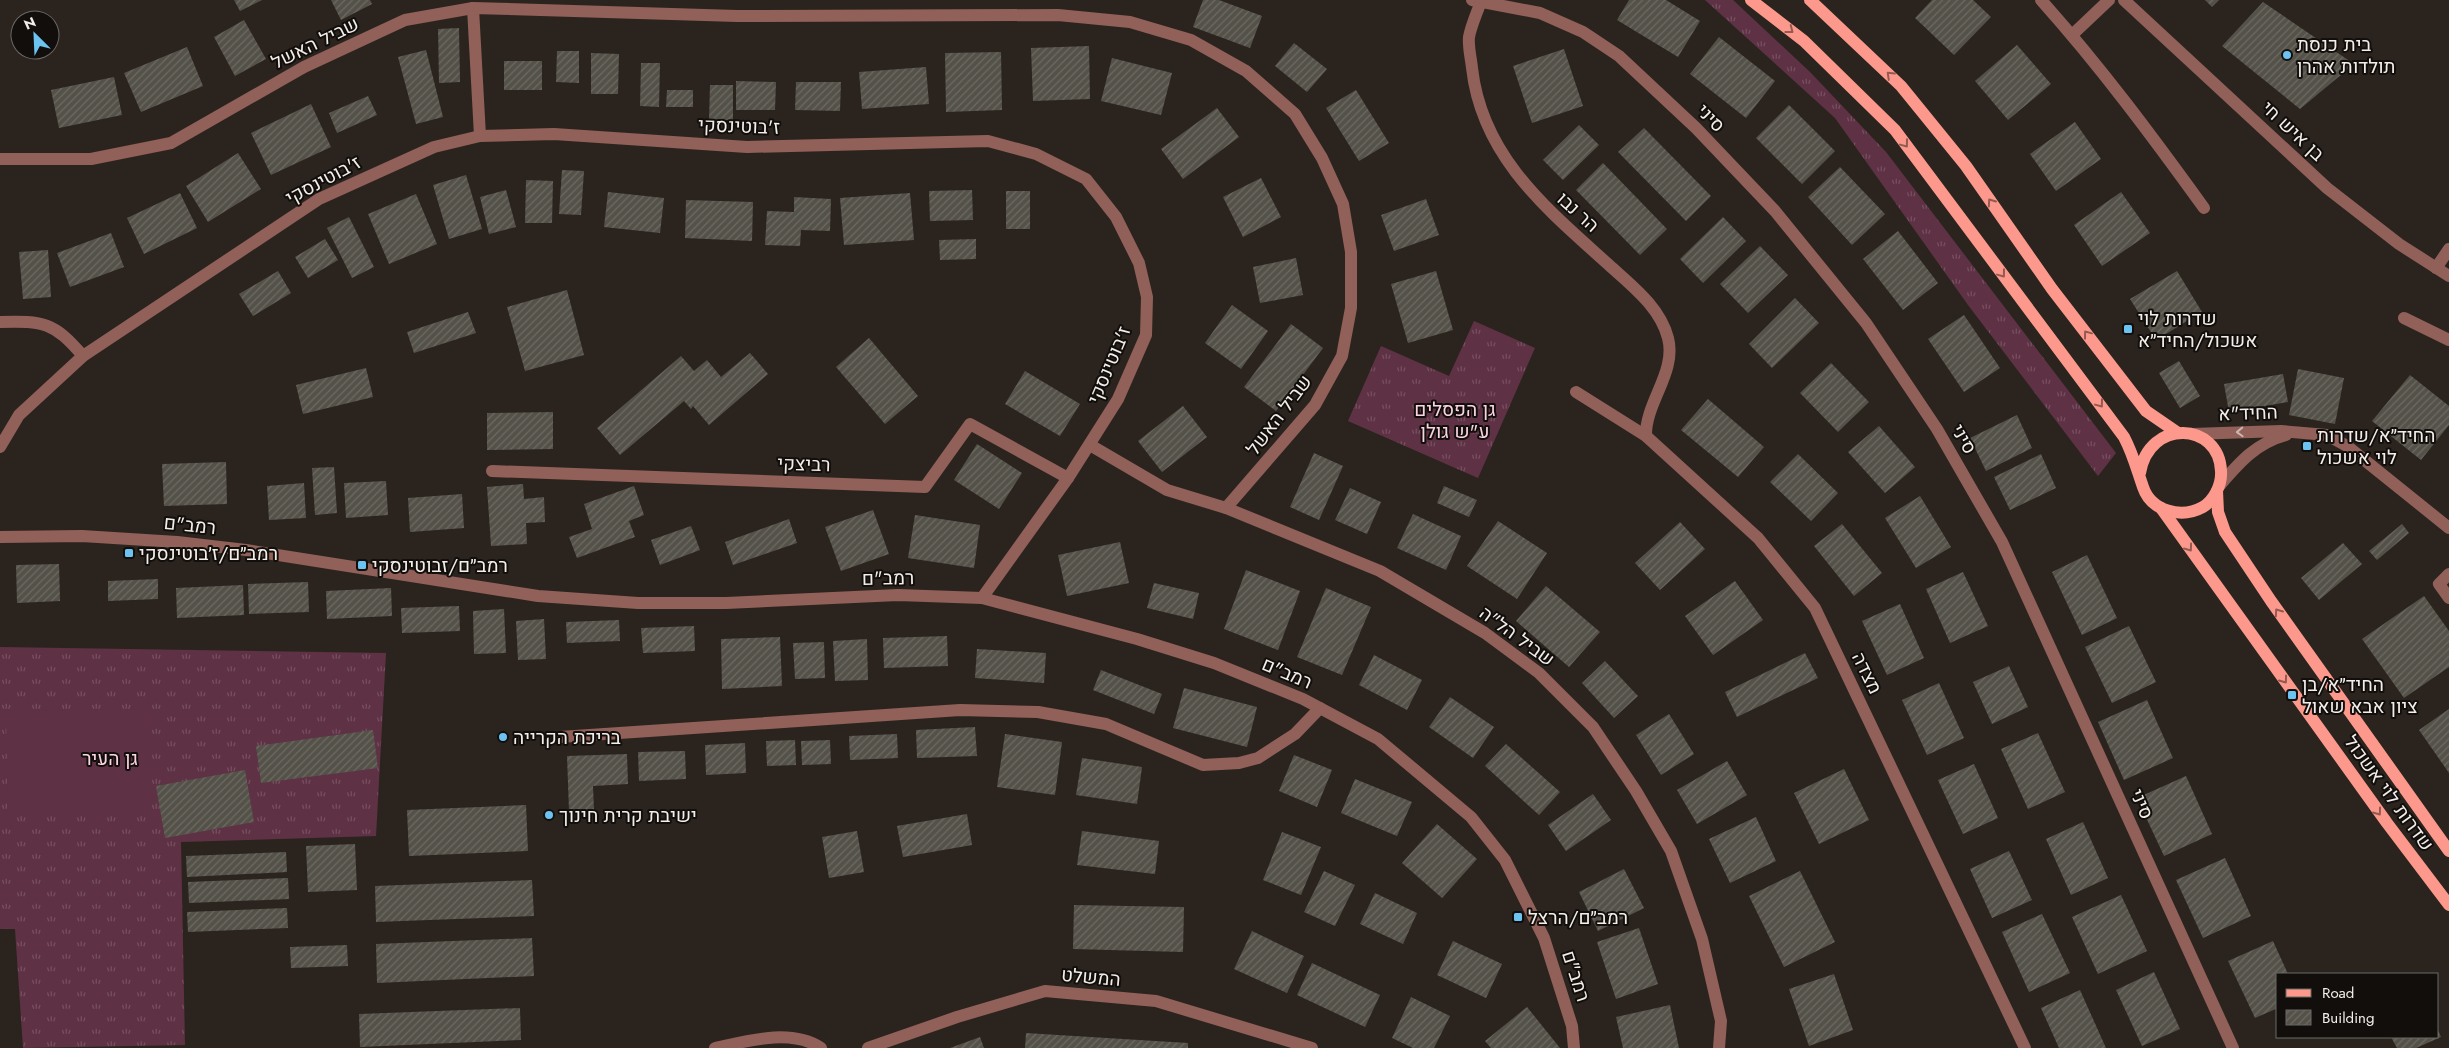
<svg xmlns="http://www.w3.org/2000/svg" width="2449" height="1048" viewBox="0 0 2449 1048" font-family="Jost,Heebo,sans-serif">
<defs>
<pattern id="grass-tufts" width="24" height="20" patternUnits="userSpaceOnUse" patternTransform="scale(1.25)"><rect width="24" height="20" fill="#5f3145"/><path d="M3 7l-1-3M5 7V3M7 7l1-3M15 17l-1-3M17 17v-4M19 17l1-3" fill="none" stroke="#764f60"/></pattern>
<pattern id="building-hatch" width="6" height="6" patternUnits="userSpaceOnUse" patternTransform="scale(1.25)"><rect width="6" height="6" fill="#535148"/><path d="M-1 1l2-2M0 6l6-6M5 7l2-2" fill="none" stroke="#6c6a63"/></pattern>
</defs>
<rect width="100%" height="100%" fill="#2b241e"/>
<!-- grass -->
<g fill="url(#grass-tufts)">
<path d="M1705,0H1733L1810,72L1886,152L2116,453L2098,476L1968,305L1835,118Z"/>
<path d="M1474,321L1535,348L1478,478L1348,421L1381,346L1449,376Z"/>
<path d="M0,647L386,653L376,836L181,842L185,1045L23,1048L15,929H0Z"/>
</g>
<!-- pitch -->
<path fill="#5f3145" d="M147,709L149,812L8,815L6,711Z"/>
<!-- building -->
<g fill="url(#building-hatch)">
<path d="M234,0H262L240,11Z"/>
<path d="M331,0H370L372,4L341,20Z"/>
<path d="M1203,0H1219L1262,16L1250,48L1193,27Z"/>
<path d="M1629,0H1666L1700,21L1678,57L1617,20Z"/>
<path d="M1932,0H1973L1991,17L1954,55L1915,18Z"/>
<path d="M2205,0H2219L2212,7Z"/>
<path d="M2263,2L2354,64L2300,109L2222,46Z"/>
<path d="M244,20L266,59L235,76L214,37Z"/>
<path d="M459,28L460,82L439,83L438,29Z"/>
<path d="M1719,37L1775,81L1746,118L1690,74Z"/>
<path d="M1294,43L1327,69L1307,92L1275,66Z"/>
<path d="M2017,45L2051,84L2008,120L1975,81Z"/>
<path d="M1089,46L1090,99L1033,101L1031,48Z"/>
<path d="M187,47L203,86L141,112L124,73Z"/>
<path d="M1564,49L1583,106L1532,123L1513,66Z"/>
<path d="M426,50L443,117L416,124L398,57Z"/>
<path d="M557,51H579V83L556,82Z"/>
<path d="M1001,52L1002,110L946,112L945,53Z"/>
<path d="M591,53L619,54L618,94H591Z"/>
<path d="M1112,58L1172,73L1161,115L1101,101Z"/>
<rect x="504" y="61" width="38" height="29"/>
<path d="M641,63H660L659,107L640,106Z"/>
<path d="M926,67L929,104L862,109L859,72Z"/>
<path d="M114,77L122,115L59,128L51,90Z"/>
<path d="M736,81L776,82L775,110H736Z"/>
<path d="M796,82H841L840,111L795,110Z"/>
<path d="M710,85H733V120H709Z"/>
<path d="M667,90H693V107H666Z"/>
<path d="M1356,90L1389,143L1359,161L1326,108Z"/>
<path d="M368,96L377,115L337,133L329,113Z"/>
<path d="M311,104L331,147L271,175L251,133Z"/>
<path d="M1789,105L1835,151L1802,184L1756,138Z"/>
<path d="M1217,108L1239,137L1183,179L1161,149Z"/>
<path d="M2075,122L2101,159L2056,191L2030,154Z"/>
<path d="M1579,125L1599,145L1563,180L1543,160Z"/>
<path d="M1644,128L1711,196L1686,221L1618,152Z"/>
<path d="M238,153L261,189L208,222L186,186Z"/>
<path d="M1603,163L1667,229L1640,255L1576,190Z"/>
<path d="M1840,167L1885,214L1852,245L1808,197Z"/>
<path d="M562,170L584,171L581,215L559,214Z"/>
<path d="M466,175L482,229L449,239L433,185Z"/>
<path d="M1261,178L1281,217L1243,237L1223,197Z"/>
<path d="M526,180L553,181L552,223H525Z"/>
<path d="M506,190L516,227L489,234L480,197Z"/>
<path d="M972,190L973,220L930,221L929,191Z"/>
<rect x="1006" y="191" width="24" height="38"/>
<path d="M608,192L664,198L660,233L604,227Z"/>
<path d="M2121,192L2150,233L2102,266L2074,225Z"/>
<path d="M180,193L197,228L144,254L127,218Z"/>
<path d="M910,193L914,240L844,245L840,198Z"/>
<path d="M416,194L437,244L389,264L368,214Z"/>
<path d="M794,197L831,199L830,231L801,230L800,246L765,245L767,211L794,212Z"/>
<path d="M1426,199L1439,235L1394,251L1381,215Z"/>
<path d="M686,200L753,202L752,241L685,238Z"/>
<path d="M349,217L374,267L352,278L327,228Z"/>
<path d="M1723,217L1746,241L1703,283L1680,259Z"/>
<path d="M1898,231L1938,283L1903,310L1863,259Z"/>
<path d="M111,233L124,267L70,287L57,253Z"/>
<path d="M325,239L338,260L308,278L295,257Z"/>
<path d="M976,239V259L940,260L939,240Z"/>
<path d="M1760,246L1788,275L1748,313L1720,284Z"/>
<path d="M48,250L51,297L23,299L19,252Z"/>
<path d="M1296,258L1303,295L1260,303L1253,267Z"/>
<path d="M278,271L291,293L253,316L239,294Z"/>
<path d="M1436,271L1453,330L1408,343L1391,284Z"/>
<path d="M2177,271L2202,312L2156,340L2130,299Z"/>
<path d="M567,290L584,355L525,371L507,307Z"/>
<path d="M1795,298L1819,323L1772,368L1749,344Z"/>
<path d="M1232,305L1268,331L1241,369L1205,343Z"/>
<path d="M468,312L476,333L414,353L407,332Z"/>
<path d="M1964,315L2000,368L1964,392L1928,339Z"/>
<path d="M1291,324L1323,348L1276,411L1244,387Z"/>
<path d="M869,338L918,396L885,424L836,367Z"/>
<path d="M750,353L768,374L709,425L693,406L691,409L684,401L620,455L597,428L681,356L694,371L707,360L721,377Z"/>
<path d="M2179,361L2200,396L2180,408L2159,373Z"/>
<path d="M1831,363L1869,402L1838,432L1800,393Z"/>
<path d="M366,368L373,397L303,414L296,385Z"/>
<path d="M2298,369L2344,378L2335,424L2289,415Z"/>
<path d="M1025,371L1080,404L1060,436L1005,404Z"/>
<path d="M2283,374L2288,402L2229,412L2224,384Z"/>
<path d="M2410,375L2449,406V425L2421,460L2372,421Z"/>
<path d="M1708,399L1764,447L1738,477L1681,430Z"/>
<path d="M1183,406L1207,437L1162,472L1138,441Z"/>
<path d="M553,412V449L487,450V413Z"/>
<path d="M2017,415L2032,448L1986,471L1970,438Z"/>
<path d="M1879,426L1915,467L1885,493L1848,452Z"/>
<path d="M977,444L1022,473L999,509L954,480Z"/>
<path d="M1314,453L1343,466L1319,520L1290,507Z"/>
<path d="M1798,454L1838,493L1811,521L1770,482Z"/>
<path d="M2041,454L2056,488L2010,510L1994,477Z"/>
<path d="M226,462L227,504L164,506L162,464Z"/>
<path d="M334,467L337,513L315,515L312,468Z"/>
<path d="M386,481L388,515L346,518L344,483Z"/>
<path d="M304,483L306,518L269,520L267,486Z"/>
<path d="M523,484L524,499L544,497L545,522L526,523L527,544L491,546L487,487Z"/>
<path d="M634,486L644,515L629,521L635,537L577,558L569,537L592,529L584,504Z"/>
<path d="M1444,486L1477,500L1469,517L1437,503Z"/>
<path d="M1350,488L1381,502L1367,534L1335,520Z"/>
<path d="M462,494L464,528L410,532L408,498Z"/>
<path d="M1920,496L1951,547L1916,568L1885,518Z"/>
<path d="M873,510L889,554L841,571L825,527Z"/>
<path d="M1413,514L1461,536L1446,570L1397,548Z"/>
<path d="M915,515L980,525L974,568L908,558Z"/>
<path d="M789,519L797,543L733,565L725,542Z"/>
<path d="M1498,521L1547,553L1517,599L1467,566Z"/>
<path d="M1680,522L1705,549L1660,590L1635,563Z"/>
<path d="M1842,524L1882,573L1854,596L1814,546Z"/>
<path d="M2402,524L2409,533L2377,560L2369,551Z"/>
<path d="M691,526L700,550L660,565L651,540Z"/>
<path d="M1120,542L1129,583L1067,596L1058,555Z"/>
<path d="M2343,543L2362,564L2319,600L2301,578Z"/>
<path d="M2087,555L2117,618L2082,635L2052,572Z"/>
<path d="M59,564L60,601L17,603L16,565Z"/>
<path d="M1246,570L1300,591L1278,650L1224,629Z"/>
<path d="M1963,572L1988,626L1950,643L1926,589Z"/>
<path d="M158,579V599L108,601V581Z"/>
<path d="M1735,581L1763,620L1713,655L1685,616Z"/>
<path d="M308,582L309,612L249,614L248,584Z"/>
<path d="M1154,583L1199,593L1193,619L1147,608Z"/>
<path d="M243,585L244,615L177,618L176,588Z"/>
<path d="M1546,586L1600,632L1569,667L1516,621Z"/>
<path d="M391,588L392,616L327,619L326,591Z"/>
<path d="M1326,588L1371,607L1342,675L1297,657Z"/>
<path d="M2424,596L2449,631V667L2404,698L2362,639Z"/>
<path d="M1900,604L1924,658L1887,675L1862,621Z"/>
<path d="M459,606L460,631L402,633L401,608Z"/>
<path d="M504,609L506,653L474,654L473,611Z"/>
<path d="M544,619L546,659L518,660L516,621Z"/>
<path d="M619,620L620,641L567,643L566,622Z"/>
<path d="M694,626L695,651L643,653L641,628Z"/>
<path d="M2129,626L2156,682L2112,703L2085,647Z"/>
<path d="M947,636L948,666L884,668L883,638Z"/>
<path d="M780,637L782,686L722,689L721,639Z"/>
<path d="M867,639L868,680L835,681L833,641Z"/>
<path d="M824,642L825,678L795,679L793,643Z"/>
<path d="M977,649L1046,653L1044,683L975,678Z"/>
<path d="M1805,653L1818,678L1737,717L1725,692Z"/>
<path d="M1374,655L1422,680L1407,710L1359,685Z"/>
<path d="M1605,661L1638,696L1614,718L1582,683Z"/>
<path d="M2009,666L2028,707L1992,724L1973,682Z"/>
<path d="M1101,670L1162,694L1154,714L1093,690Z"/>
<path d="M1939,683L1964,738L1927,755L1902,700Z"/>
<path d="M1184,688L1257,707L1247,747L1173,728Z"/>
<path d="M1450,697L1494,727L1473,758L1429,727Z"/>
<path d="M2147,700L2173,758L2124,780L2098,722Z"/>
<path d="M2449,709V773L2419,730Z"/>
<path d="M1669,714L1694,754L1661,775L1636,735Z"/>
<path d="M975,727L977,756L917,758L916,730Z"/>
<path d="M373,730L378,768L261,783L256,746Z"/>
<path d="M2038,733L2065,792L2028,809L2001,749Z"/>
<path d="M897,734L898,758L850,760L849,736Z"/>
<path d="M1005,734L1062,742L1055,795L997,787Z"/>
<path d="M795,740L796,765L767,766L766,741Z"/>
<path d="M830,740L831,764L802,765L801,741Z"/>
<path d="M745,743L746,773L706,775L705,745Z"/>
<path d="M1506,744L1560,792L1539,815L1485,766Z"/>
<path d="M685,751L686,779L639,781L638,752Z"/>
<path d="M627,754L628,784L593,786L594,810L569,811L567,756Z"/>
<path d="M1294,755L1332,770L1317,807L1279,791Z"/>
<path d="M1082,758L1142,767L1137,804L1076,795Z"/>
<path d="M1727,761L1747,795L1697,824L1677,790Z"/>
<path d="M1974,764L1998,818L1963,834L1938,780Z"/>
<path d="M1844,769L1869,820L1819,844L1794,793Z"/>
<path d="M245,770L254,822L165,838L156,786Z"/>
<path d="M2186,776L2212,834L2164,856L2137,798Z"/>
<path d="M1355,779L1412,802L1397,836L1341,813Z"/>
<path d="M1593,794L1611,820L1566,851L1548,825Z"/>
<path d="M526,805L528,851L409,856L407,810Z"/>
<path d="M967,814L972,845L903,857L897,826Z"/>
<path d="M1756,817L1776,861L1730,883L1709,839Z"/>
<path d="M2083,822L2108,878L2071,895L2046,839Z"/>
<path d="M1437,824L1477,859L1442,898L1402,863Z"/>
<path d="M857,831L864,872L829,878L822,837Z"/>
<path d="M1082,831L1159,841L1155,874L1077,865Z"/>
<path d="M1282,832L1321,847L1301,895L1263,880Z"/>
<path d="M355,844L357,890L308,892L306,846Z"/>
<path d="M2009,851L2032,900L1992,918L1970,869Z"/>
<path d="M286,852L287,872L187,877L186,856Z"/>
<path d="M2225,858L2251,916L2203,938L2176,880Z"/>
<path d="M1624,869L1644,908L1598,931L1579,892Z"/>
<path d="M1324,871L1355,885L1335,926L1304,912Z"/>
<path d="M1800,871L1835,942L1784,967L1749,896Z"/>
<path d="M288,878L289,899L189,903L188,882Z"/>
<path d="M532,880L534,916L376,922L375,886Z"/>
<path d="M1375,893L1417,913L1403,944L1360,924Z"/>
<path d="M2121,895L2147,951L2098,974L2072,917Z"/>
<path d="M1074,905L1184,907L1183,952L1073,949Z"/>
<path d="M287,908L288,928L188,932L187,912Z"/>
<path d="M2042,914L2070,973L2029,992L2002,932Z"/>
<path d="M1639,928L1658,984L1616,999L1597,942Z"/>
<path d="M1252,931L1304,956L1287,993L1234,969Z"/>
<path d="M532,938L534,976L377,983L376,944Z"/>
<path d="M1453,941L1502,964L1486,998L1437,975Z"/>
<path d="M2273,941L2288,974H2278V1008L2255,1018L2228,961Z"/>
<path d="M347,945L348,966L291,968L290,947Z"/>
<path d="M1312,963L1380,995L1365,1027L1297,995Z"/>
<path d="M2154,972L2180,1029L2142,1046L2116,990Z"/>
<path d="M1834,974L1853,1030L1809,1046L1789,989Z"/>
<path d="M2080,990L2106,1048H2059L2041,1008Z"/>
<path d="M1411,997L1450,1016L1434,1048H1413L1392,1038Z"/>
<path d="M1670,1005L1679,1048H1623L1616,1017Z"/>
<path d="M1527,1007L1560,1048H1491L1485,1041Z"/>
<path d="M520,1008L521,1040L360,1047L359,1014Z"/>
<path d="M2438,1030L2441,1037L2416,1048H2397L2391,1037H2438Z"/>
<path d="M1026,1033L1188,1043V1048H1025Z"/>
<path d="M980,1037L984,1048H950Z"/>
</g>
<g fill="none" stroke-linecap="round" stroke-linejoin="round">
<!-- minor -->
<g stroke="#916059" stroke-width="12">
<path d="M1472,0L1540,13L1583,32L1619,56L1696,128L1775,211L1866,323L1937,429L2002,542L2233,1048"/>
<path d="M2041,0C2100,66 2152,136 2204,208"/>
<path d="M2124,0L2327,188L2399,244L2449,276"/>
<path d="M1481,1C1477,13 1471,26 1469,37C1468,47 1471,58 1472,68C1482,157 1547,209 1609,265C1632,286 1660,307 1668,338C1677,372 1645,403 1646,436"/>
<path d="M473,8L480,136"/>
<path d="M2072,35L2109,0"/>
<path d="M0,159H91L171,143L304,67L405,20L473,8L737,16L1058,15L1130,22L1191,40L1246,71L1295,114L1322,158L1343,204L1351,252V308L1342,356L1315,405L1226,508"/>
<path d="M2436,268L2449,249"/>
<path d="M2404,318L2449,340"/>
<path d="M0,322C44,321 54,322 83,356"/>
<path d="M1576,392L1646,436L1758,538L1815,608L2025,1048"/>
<path d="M2192,434L2281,431L2327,435L2347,446L2449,528"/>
<path d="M1090,445L1167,490L1226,508L1380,571L1485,633L1539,673L1593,727L1636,791L1671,851L1702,939L1721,1021L1719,1048"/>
<path d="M0,447L19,415L83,356L319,199L434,147L480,136L554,134L747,147L988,141L1036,154L1086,179L1116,217L1139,263L1147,297L1146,335L1118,399L1068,478L982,598"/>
<path d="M492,471L925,487L970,424L1068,478"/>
<path d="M2220,485C2239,463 2256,443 2286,435"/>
<path d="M0,537L82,536L177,542L246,550L538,596L638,603H726L898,595L982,598L1137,639L1214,663L1303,699L1378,739L1471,817L1505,860L1544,938L1572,1026L1574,1048"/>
<path d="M2449,574L2439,584L2449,598"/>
<path d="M560,737L960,710L1038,712L1106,724L1203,765L1239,763L1258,758L1295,734L1320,708"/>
<path d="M715,1048C747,1041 791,1028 821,1048"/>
<path d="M868,1048L957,1017L1045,991L1156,1001L1312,1048"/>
</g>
<!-- major -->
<g stroke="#fd998c" stroke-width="12">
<path d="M1751,0L1804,41L1895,130L2124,437C2133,454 2137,470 2143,487C2151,511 2181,519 2203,507C2214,500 2222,485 2221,471C2219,422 2149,418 2140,473"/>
<path d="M1810,0L1901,86L1966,166L2052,289L2146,411L2178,433"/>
<path d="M2217,491L2218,512L2225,532L2271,601L2449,851"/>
<path d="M2161,508L2387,823L2449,905"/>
</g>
</g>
<!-- one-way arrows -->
<defs><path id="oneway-chevron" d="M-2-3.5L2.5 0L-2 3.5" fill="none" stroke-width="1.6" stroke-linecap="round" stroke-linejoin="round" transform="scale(1.25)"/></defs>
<g stroke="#935a52">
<use href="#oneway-chevron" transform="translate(1790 30) rotate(38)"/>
<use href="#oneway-chevron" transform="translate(1890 75) rotate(-136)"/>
<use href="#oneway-chevron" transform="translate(1905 144) rotate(53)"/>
<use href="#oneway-chevron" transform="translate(1991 202) rotate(-125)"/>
<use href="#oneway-chevron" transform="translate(2002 274) rotate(53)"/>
<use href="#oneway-chevron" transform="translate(2087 334) rotate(-127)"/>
<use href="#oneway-chevron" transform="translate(2100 404) rotate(53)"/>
<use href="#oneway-chevron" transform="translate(2189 548) rotate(54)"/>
<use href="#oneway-chevron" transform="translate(2278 612) rotate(-125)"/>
<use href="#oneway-chevron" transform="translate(2284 680) rotate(54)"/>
<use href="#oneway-chevron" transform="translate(2378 812) rotate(54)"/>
</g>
<use stroke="#ccb5b0" href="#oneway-chevron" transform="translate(2240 432) rotate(178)"/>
<!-- markers -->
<g fill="#6cc3f2" stroke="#110e0b" stroke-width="2">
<circle cx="2287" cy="55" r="5"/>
<rect x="2123" y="324" width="10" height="10" rx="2.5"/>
<rect x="2302" y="441" width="10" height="10" rx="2.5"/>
<rect x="124" y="548" width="10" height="10" rx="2.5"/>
<rect x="357" y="560" width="10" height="10" rx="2.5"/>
<rect x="2287" y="690" width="10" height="10" rx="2.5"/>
<circle cx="503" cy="737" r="5"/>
<circle cx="549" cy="815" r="5"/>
<rect x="1513" y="912" width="10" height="10" rx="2.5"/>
</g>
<g text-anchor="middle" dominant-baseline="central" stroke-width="4" stroke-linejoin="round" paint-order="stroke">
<!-- street labels -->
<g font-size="19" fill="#f3eeea" stroke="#110e0b">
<text transform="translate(315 43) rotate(-26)">שביל האשל</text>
<text transform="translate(1711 118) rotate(45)">סיני</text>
<text transform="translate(739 126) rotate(2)">ז'בוטינסקי</text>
<text transform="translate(2293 131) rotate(43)">בן איש חי</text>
<text transform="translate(323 180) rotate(-28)">ז'בוטינסקי</text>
<text transform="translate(1578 212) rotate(42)">הר נבו</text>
<text transform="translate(1109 365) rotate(-67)">ז'בוטינסקי</text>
<text transform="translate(2248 413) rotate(-2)">החיד"א</text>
<text transform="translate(1279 415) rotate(-53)">שביל האשל</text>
<text transform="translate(1964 439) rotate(60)">סיני</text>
<text transform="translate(804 464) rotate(2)">רביצקי</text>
<text transform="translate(190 525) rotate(6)">רמב"ם</text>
<text transform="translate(888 578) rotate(-1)">רמב"ם</text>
<text transform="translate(1517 636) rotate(36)">שביל הל"ה</text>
<text transform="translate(1287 673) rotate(23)">רמב"ם</text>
<text transform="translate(1867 673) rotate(64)">מצדה</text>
<text transform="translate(2389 793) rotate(54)">שדרות לוי אשכול</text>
<text transform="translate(2142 804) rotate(66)">סיני</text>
<text transform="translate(1576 976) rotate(72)">רמב"ם</text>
<text transform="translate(1091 977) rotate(5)">המשלט</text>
</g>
<!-- poi labels -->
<g font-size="19" fill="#f3eeea" stroke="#110e0b" text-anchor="start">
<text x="2297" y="44">בית כנסת<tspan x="2297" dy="22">תולדות אהרן</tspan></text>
<text x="2138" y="318">שדרות לוי<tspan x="2138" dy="22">אשכול/החיד״א</tspan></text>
<text x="2317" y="435">החיד״א/שדרות<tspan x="2317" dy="22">לוי אשכול</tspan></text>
<text x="139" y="553">רמב״ם/ז׳בוטינסקי</text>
<text x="372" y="565">רמב״ם/זבוטינסקי</text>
<text x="2302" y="684">החיד״א/בן<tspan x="2302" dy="22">ציון אבא שאול</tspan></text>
<text x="513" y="737">בריכת הקרייה</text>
<text x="559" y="815">ישיבת קרית חינוך</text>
<text x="1528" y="917">רמב״ם/הרצל</text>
</g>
<!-- park labels -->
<g font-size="19" fill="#fad4e2" stroke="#110e0b">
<text x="1455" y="409">גן הפסלים<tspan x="1455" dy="22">ע"ש גולן</tspan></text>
<text x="110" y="758">גן העיר</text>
</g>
</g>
<!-- legend -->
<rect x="2276" y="973" width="162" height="65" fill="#110e0b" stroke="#6b6864"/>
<rect x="2286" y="989" width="25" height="8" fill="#fd998c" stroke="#6b6864"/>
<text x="2322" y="998" font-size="15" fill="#f3eeea">Road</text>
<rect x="2286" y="1010" width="25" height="15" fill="url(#building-hatch)" stroke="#6b6864"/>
<text x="2322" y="1023" font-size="15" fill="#f3eeea">Building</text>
<!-- north arrow -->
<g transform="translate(35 35) rotate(336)"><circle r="24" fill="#110e0b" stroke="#6b6864"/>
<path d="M0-4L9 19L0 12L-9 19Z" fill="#6cc3f2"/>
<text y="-8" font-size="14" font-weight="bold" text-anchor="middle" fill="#f3eeea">N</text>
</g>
</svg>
